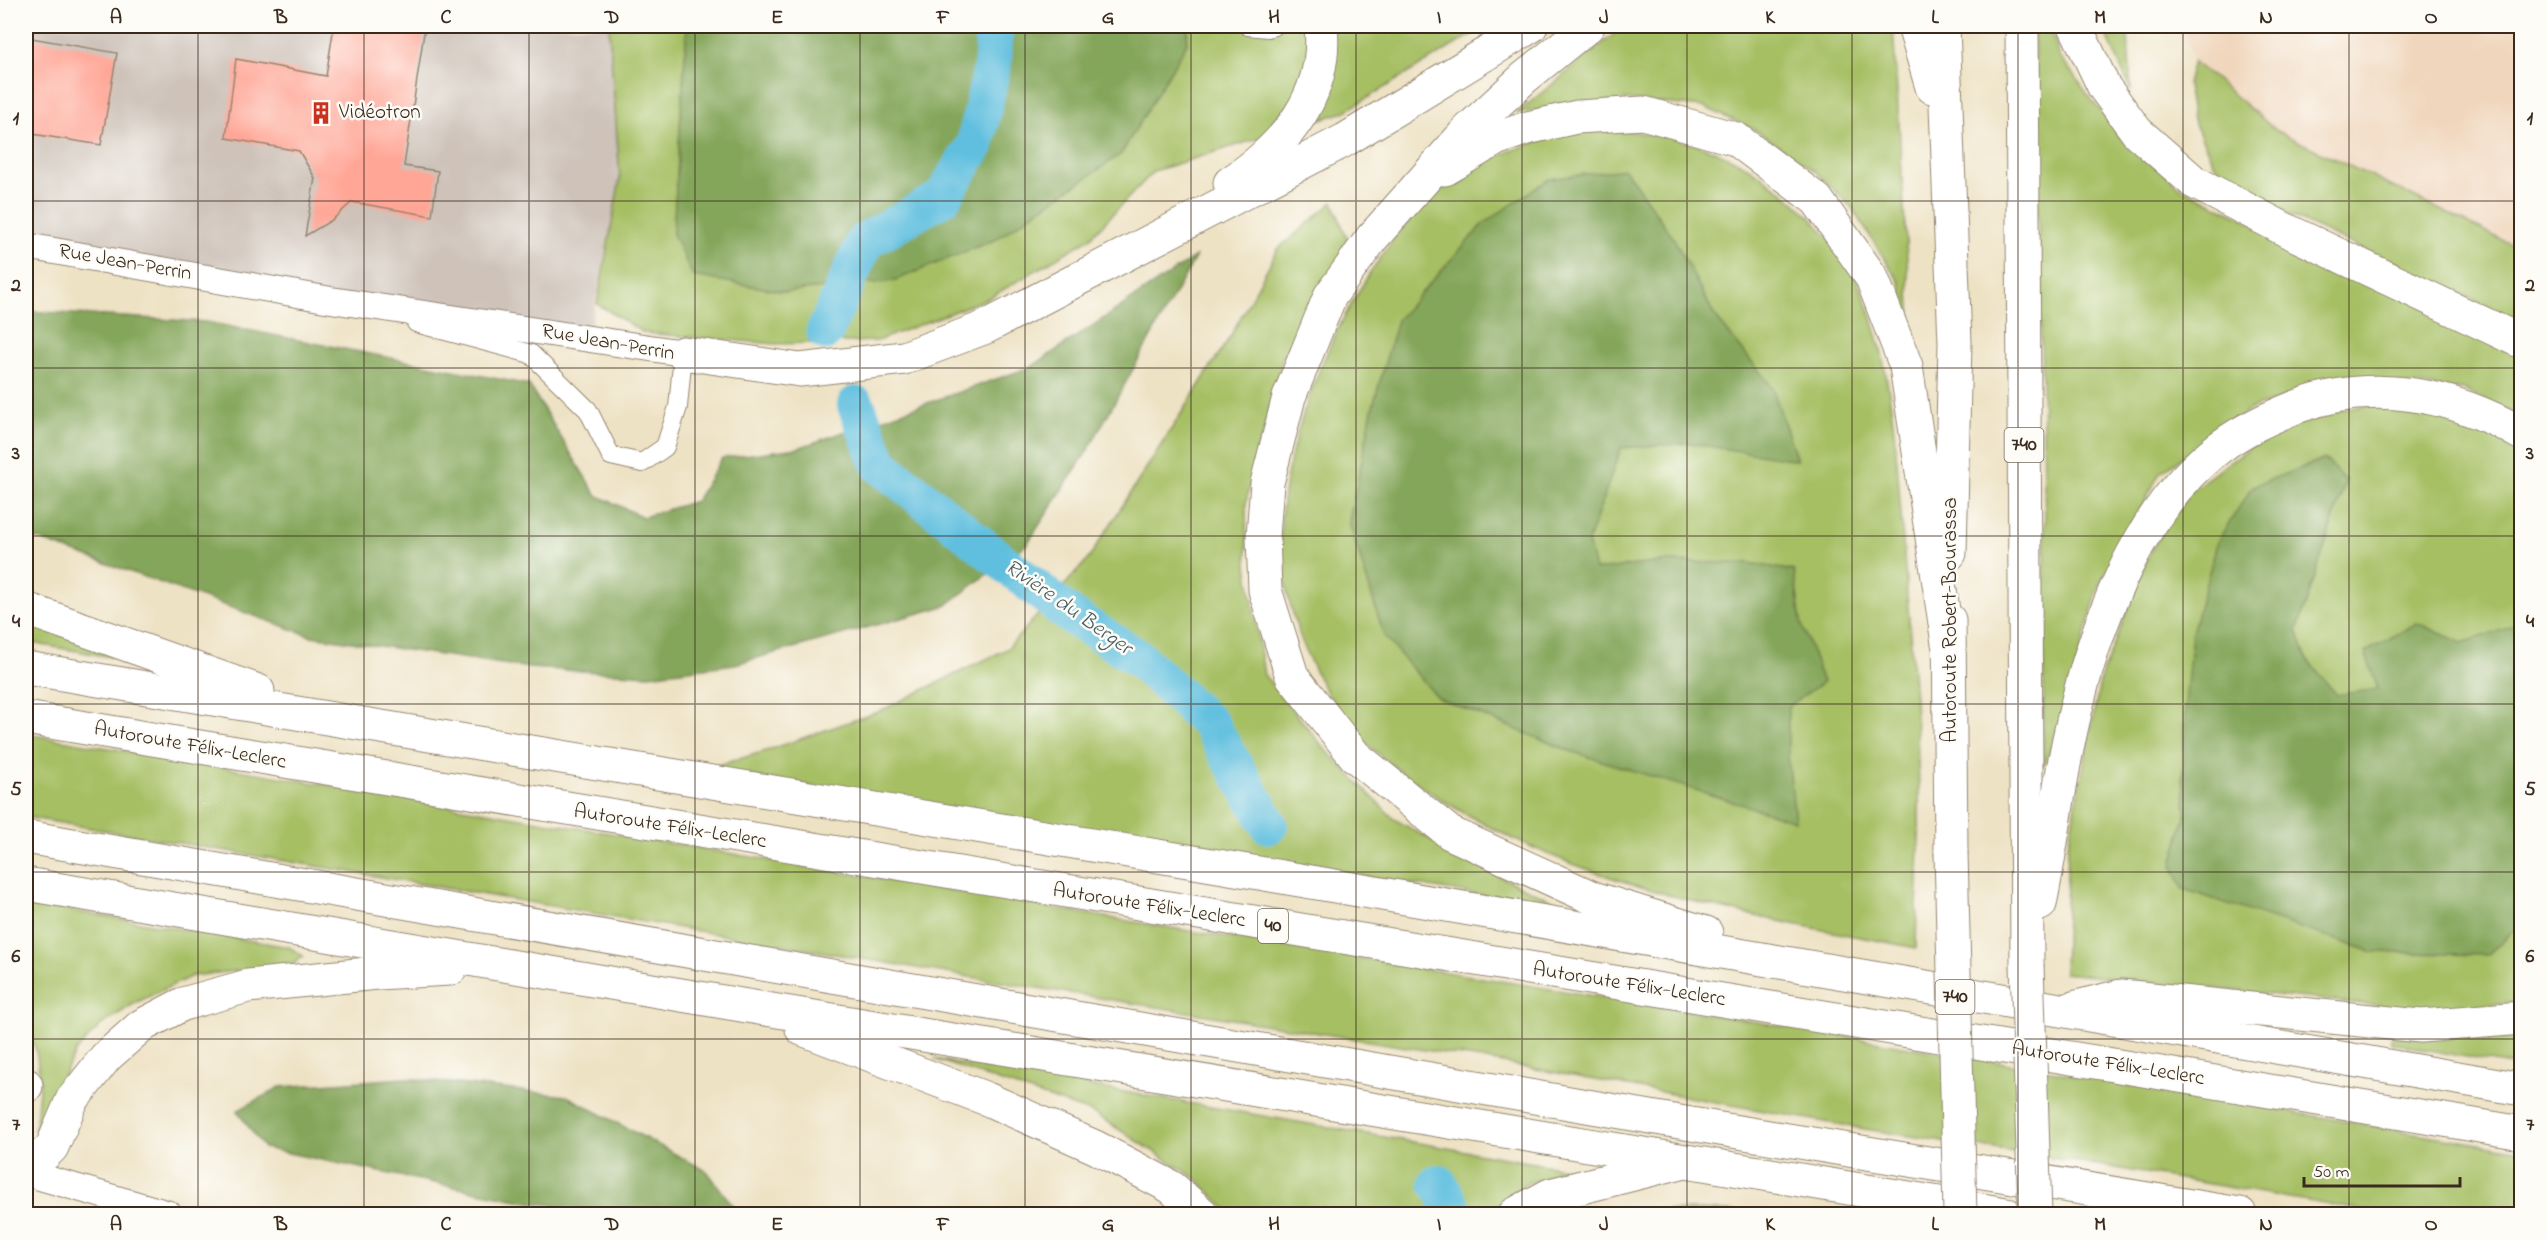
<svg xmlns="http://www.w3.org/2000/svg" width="2547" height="1240" viewBox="0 0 2547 1240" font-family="'Indie Flower',sans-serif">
<rect width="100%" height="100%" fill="#fdfcf7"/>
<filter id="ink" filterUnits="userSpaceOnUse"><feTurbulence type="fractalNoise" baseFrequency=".0167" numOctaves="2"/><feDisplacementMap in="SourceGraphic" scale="12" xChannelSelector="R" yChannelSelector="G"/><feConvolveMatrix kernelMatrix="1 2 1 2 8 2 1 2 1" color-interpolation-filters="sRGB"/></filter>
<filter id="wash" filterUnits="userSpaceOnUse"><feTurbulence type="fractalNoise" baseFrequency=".008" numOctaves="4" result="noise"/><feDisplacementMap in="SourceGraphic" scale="24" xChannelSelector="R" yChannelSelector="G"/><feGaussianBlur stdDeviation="1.35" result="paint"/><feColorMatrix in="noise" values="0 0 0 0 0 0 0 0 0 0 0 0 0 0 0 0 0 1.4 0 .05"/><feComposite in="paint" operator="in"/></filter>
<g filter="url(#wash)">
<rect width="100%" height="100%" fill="#eee2c4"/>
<!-- built -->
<path fill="#f0d6bc" d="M2191,26H2521V249L2277,131L2193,61L2185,32Z"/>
<!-- industrial -->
<path fill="#cec2b9" d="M26,26H609L620,179L588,339L26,246Z"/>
<!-- green -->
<g fill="#a6bf64" stroke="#707441" stroke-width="1.5">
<path d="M609,26H687L673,234L893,281L996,239L1121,154L1187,43L1188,26H1486L1344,112L1154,171L1089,239L989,298L877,341L776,344L644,333L597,304L620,179Z"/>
<path d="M1624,26H1893L1913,357L1900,283L1852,208L1816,172L1757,131L1704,107L1626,100L1517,113Z"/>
<path d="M2034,26H2050L2059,55L2117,134L2183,189L2522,354L2521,417L2464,390L2345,378L2253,408L2160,473L2099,585L2061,723L2043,767L2045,520Z"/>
<path d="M2103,26H2130L2128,38L2131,91Z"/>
<path d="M2193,61L2277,131L2521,249V322L2276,209L2241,189L2214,164L2193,120L2187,84Z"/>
<path d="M1589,127C1629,131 1673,135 1712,150C1762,169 1808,209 1840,252C1893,324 1896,455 1903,542C1909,627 1918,713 1919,798C1920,848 1917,898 1916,948C1754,916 1586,890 1444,801C1415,783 1385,762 1361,738C1319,693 1293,632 1283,571C1265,459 1349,270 1433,197C1478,157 1532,142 1589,127Z"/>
<path d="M1333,202L1349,244L1282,359L1246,502L1247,565L1264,675L1325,749L1394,819L1480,868L1577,911L705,769L766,751L880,711L1007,649L1089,558L1230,337L1278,249Z"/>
<path d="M2388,402L2489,429L2521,452V1002L2430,1011L2064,973L2068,845L2101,677L2150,552L2190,491L2273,431L2329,412Z"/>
<path d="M26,624L108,648L111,657L26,642Z"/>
<path d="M26,734L1128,921L1862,1039L2521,1151V1214H2383L2104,1166L1852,1127L1481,1059L994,981L26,817Z"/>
<path d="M26,903L289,947L303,956L294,964L192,976L135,1003L101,1025L76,1051L35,1131L40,1079L36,1050L26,1027Z"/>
<path d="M2521,1030V1067L2391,1043V1037Z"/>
<path d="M934,1059L1574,1170L1528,1183L1486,1214H1231L1196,1178L1093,1113Z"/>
<path d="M1700,1210L1789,1214H1612L1630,1211Z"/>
</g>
<!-- forest -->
<g fill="#84a65a" stroke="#60683c" stroke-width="1.5">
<path d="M687,26H1188L1187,43L1121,154L996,239L893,281L786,292L693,276L673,234Z"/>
<path d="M1625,169L1674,239L1715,316L1772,387L1797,460L1689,443L1621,448L1588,541L1595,570L1662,562L1749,563L1794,571L1801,622L1823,682L1788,707V756L1795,821L1570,751L1438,698L1384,636L1349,522L1372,410L1397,320L1483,224L1549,179Z"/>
<path d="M1196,256L1088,450L1027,544L945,606L735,664L649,675L530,668L311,636L26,535V311L206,322L529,385L596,495L643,517L696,501L722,458L798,448L1031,367Z"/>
<path d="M2325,459L2346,481L2297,631L2307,660L2337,695L2378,689L2365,652L2417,623L2462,643L2521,624V924L2487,955L2373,952L2183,889L2172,865L2186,813L2183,777L2185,706L2192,633L2218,540L2253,486Z"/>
<path d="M404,1078L567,1096L707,1171L739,1214H632L527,1202L264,1148L237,1111L280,1087Z"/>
</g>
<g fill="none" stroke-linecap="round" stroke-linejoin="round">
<!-- river -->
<g stroke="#61bfdf" stroke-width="38">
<path d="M825,331L865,241L942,198L975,145L993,62L994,26"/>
<path d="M856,405L880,465L1070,615L1137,657L1210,724L1269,825"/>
<path d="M1438,1183L1456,1214"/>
</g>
</g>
<g id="blocks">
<!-- building -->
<g fill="#ffa696">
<path d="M334,26H425L404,166L438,171L432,216L352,202L332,220L305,236L315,178L299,151L226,138L236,59L326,76Z"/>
<path d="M26,37L117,53L101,145L26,133Z"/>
</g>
</g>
</g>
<g filter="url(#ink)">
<use href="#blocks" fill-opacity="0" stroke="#948671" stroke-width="1.5"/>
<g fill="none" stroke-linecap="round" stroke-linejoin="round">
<!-- street casing -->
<g stroke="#948671" stroke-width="20">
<g id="street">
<path d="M1248,26L1268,28L1274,26"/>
<path d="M416,323L531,354L588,410L611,456L642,463L665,447L678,407L683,353"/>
</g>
</g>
<!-- secondary casing -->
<g stroke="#948671" stroke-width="28">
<g id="secondary">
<path d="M26,246L331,300L683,353"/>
<path d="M26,1173L169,1214"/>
</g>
</g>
<!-- highway casing -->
<g stroke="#948671" stroke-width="35">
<g id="highway">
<path d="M1588,26L1524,78L1468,130L1372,238L1330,296L1289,397L1267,483L1263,536L1265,590L1292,676L1355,756L1450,833L1593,898L1706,933"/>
<path d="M1914,26L1932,87"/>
<path d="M1943,26L1955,343L1950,553"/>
<path d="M2022,26L2027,964"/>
<path d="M2075,26L2104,87L2137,132L2194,182L2288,231L2522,342"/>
<path d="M1445,169L1496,139L1527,128L1577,117L1643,113L1736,139L1817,200L1872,278L1906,366L1948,643"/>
<path d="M1230,183C1285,146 1328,96 1321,26"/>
<path d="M683,353L800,370L904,358L986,327L1345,140L1531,26"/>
<path d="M26,609L258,691"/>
<path d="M1949,620L1951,852"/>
<path d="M26,668L1218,866L2522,1089"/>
<path d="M26,718L2522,1133"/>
<path d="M26,837L1720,1129L2240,1214"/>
<path d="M26,884C685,1000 1346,1100 2006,1214"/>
<path d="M2040,904C2052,846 2058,787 2071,730C2092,633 2137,508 2220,447C2244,429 2269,418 2296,407C2371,378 2454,394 2522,434"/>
<path d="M2073,1008L2121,996L2421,1026L2522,1018"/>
<path d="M802,1029L987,1099L1095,1147L1171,1187L1202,1214"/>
<path d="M26,1085V1086"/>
<path d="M26,1172L52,1147L72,1100L106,1057L141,1026L183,1004L248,986L377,973L450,969"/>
<path d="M1515,1214L1550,1195L1681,1162"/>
</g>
</g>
<!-- street -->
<use href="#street" stroke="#fff" stroke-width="18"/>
<!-- secondary -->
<use href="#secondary" stroke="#fff" stroke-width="26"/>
<!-- highway -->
<use href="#highway" stroke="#fff" stroke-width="33"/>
<!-- highway-bridge casing -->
<g stroke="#948671" stroke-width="35" stroke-linecap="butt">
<g id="highway-bridge">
<path d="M1951,852L1960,1214"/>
<path d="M2027,964L2035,1214"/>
</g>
</g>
<!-- highway-bridge -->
<use href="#highway-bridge" stroke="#fff" stroke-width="33"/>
</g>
</g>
<!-- grid -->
<path fill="none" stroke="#3b2a1e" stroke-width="1.5" stroke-opacity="0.55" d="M198,26V1214M364,26V1214M529,26V1214M695,26V1214M860,26V1214M1025,26V1214M1191,26V1214M1356,26V1214M1522,26V1214M1687,26V1214M1852,26V1214M2018,26V1214M2183,26V1214M2349,26V1214M26,201H2522M26,368H2522M26,536H2522M26,704H2522M26,872H2522M26,1039H2522"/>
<!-- icons -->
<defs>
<g id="building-bare" transform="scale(1.8)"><path d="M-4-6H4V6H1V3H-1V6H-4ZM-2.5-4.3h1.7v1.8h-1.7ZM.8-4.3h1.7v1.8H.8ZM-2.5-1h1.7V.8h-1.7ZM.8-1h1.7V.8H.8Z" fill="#c8321e" stroke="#fdfcf7" stroke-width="2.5" paint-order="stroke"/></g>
</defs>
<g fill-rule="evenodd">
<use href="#building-bare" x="321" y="113"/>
</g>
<g text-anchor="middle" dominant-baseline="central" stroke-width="5" stroke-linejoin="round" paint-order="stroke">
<!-- shield labels -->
<g fill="#fdfcf7" stroke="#75695f" stroke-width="1.5">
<rect x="2004.5" y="428" width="39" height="34" rx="4.5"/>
<rect x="1258" y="909" width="30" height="34" rx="4.5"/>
<rect x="1935.5" y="980" width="39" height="34" rx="4.5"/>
</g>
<g font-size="20" font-weight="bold" fill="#3b2a1e">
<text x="2024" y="445">740</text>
<text x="1273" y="926">40</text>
<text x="1955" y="997">740</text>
</g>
<!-- poi labels -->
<g font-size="21" fill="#3b2a1e" stroke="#fdfcf7" text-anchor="start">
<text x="339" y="113">Vidéotron</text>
</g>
<!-- street labels -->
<g font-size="21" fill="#3b2a1e" stroke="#fdfcf7">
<text transform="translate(125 263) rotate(10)">Rue Jean-Perrin</text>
<text transform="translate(608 343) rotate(10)">Rue Jean-Perrin</text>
<text transform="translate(1951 620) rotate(-90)">Autoroute Robert-Bourassa</text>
<text transform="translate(190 746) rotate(10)">Autoroute Félix-Leclerc</text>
<text transform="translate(670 827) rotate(9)">Autoroute Félix-Leclerc</text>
<text transform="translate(1149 906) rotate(9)">Autoroute Félix-Leclerc</text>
<text transform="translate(1629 985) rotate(9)">Autoroute Félix-Leclerc</text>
<text transform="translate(2108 1064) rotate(9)">Autoroute Félix-Leclerc</text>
</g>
<!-- water labels -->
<g font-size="22" font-style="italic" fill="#485e62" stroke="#fdfcf7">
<text transform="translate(1068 608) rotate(35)">Rivière du Berger</text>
</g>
</g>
<!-- margin -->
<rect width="2547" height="1240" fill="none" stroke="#fdfcf7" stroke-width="66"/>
<!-- scale -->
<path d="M2304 1177v9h156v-9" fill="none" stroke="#3b2a1e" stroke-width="3"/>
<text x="2313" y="1177" font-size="18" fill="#3b2a1e" stroke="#fdfcf7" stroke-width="4.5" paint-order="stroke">50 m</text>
<rect x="33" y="33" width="2481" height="1174" fill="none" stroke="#3b2a1e" stroke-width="2"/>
<g font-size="20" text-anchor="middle" font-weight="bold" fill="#3b2a1e">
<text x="116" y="23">A</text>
<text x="281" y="23">B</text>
<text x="446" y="23">C</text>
<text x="612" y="23">D</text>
<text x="777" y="23">E</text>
<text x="943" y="23">F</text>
<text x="1108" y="23">G</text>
<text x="1274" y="23">H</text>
<text x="1439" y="23">I</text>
<text x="1604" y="23">J</text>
<text x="1770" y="23">K</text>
<text x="1935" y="23">L</text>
<text x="2100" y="23">M</text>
<text x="2266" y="23">N</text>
<text x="2431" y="23">O</text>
<text x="16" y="124">1</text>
<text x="2530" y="124">1</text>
<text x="16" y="291">2</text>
<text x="2530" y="291">2</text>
<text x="16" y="459">3</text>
<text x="2530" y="459">3</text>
<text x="16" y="627">4</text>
<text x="2530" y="627">4</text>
<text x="16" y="795">5</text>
<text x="2530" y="795">5</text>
<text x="16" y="962">6</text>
<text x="2530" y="962">6</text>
<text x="16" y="1130">7</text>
<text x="2530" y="1130">7</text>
<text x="116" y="1230">A</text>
<text x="281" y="1230">B</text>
<text x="446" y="1230">C</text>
<text x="612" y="1230">D</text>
<text x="777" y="1230">E</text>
<text x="943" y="1230">F</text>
<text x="1108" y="1230">G</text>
<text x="1274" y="1230">H</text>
<text x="1439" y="1230">I</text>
<text x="1604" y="1230">J</text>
<text x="1770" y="1230">K</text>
<text x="1935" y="1230">L</text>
<text x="2100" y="1230">M</text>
<text x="2266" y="1230">N</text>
<text x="2431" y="1230">O</text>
</g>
</svg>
